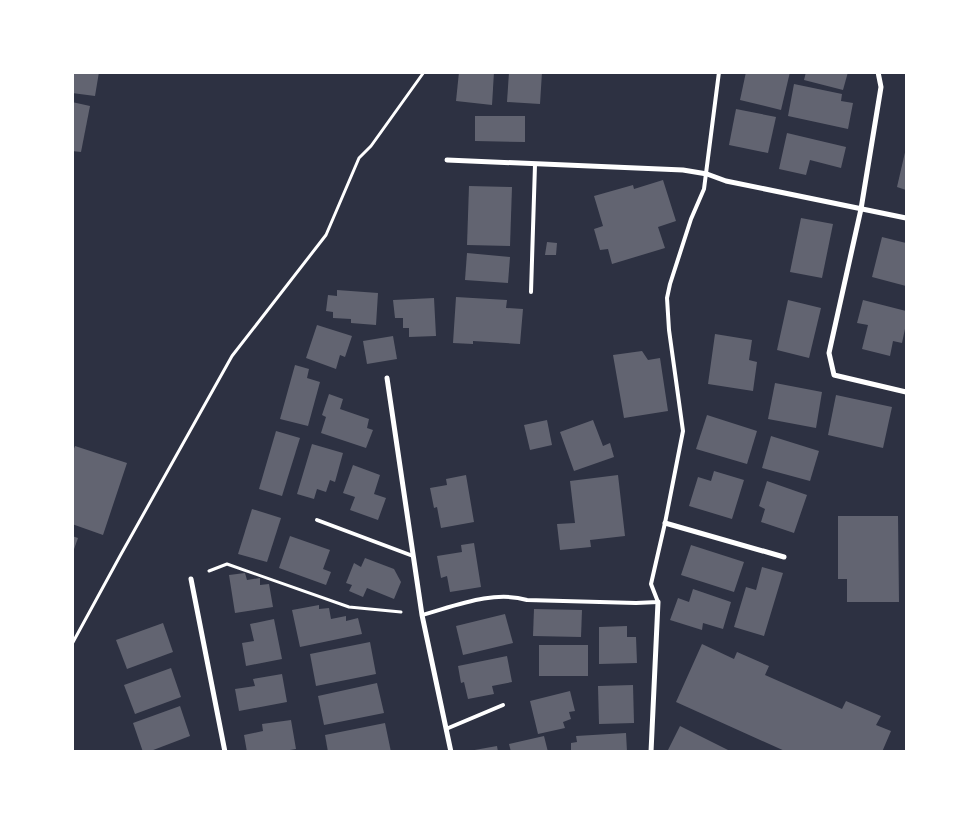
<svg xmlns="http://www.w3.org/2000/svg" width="979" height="824" viewBox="0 0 979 824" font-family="Barlow,sans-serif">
<rect width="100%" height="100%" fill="#2d3142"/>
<!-- building -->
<g fill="#626471">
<path d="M72,72H99L95,96L72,93Z"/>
<path d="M459,72H494L492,105L456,101Z"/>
<path d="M509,72H542L540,104L507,102Z"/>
<path d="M746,72H790L781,110L740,100Z"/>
<path d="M806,72H848L843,90L804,80Z"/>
<path d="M794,84L842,94L841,101L853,103L848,129L788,116Z"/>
<path d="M72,102L90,106L81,152L72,151Z"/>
<path d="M736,109L776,117L768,153L729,145Z"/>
<path d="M475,116H525V142L475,141Z"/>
<path d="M787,133L846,147L841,168L810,160L806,175L779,169Z"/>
<path d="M906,148V190L897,187Z"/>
<path d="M663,180L676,221L658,227L665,248L612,264L608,249L600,250L594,229L603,226L594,196L633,185L634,189Z"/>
<path d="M469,186L512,187L510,246L467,245Z"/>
<path d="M801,218L833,224L822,278L790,272Z"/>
<path d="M882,237L906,243V286L872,277Z"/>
<path d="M547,242L557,243L556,255H545Z"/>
<path d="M467,253L510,257L508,283L465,280Z"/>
<path d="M337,290L378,293L376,325L351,323V319L333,318V312L326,311L328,295L337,296Z"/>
<path d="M456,297L507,300L506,308L523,309L520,344L473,341V344L453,343Z"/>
<path d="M434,298L436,336L409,337V328H403V318H395L393,300Z"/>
<path d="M788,300L821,308L809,358L777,350Z"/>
<path d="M863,300L906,311V324L902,343L893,341L890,356L862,349L868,325L857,323Z"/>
<path d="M317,325L352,336L345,357L340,355L336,369L306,358Z"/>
<path d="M715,334L752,340L749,360L757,362L753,391L708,384Z"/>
<path d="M393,336L397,359L367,364L363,341Z"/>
<path d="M642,351L648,360L660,358L668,411L624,418L613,355Z"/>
<path d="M295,365L309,369L307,378L320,382L308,426L280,419Z"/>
<path d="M775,383L822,392L816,428L768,419Z"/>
<path d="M329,394L343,399L340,409L369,419L367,428L373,430L366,448L321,433L326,417L322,415Z"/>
<path d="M836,395L892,407L883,448L828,435Z"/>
<path d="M707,415L757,431L747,464L696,449Z"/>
<path d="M547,420L552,445L530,450L524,425Z"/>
<path d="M593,420L603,446L610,443L614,457L574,471L560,432Z"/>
<path d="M276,431L300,438L282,496L259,489Z"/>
<path d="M771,436L819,451L810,481L762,468Z"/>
<path d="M312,444L343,453L335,482L330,480L326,492L317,489L314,499L297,494Z"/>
<path d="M75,446L127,463L103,535L72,524V454Z"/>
<path d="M353,465L380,475L374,494L386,498L378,520L350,510L355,497L343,493Z"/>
<path d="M714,471L744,480L732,519L689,506L698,477L711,481Z"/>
<path d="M466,475L474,522L441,528L437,507L434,508L430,488L447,485L446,479Z"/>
<path d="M618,475L625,536L590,540L591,547L560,550L557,524L575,523L570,481Z"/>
<path d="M767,481L807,495L794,533L761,522L765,509L759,506Z"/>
<path d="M252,509L281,518L267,562L238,554Z"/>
<path d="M838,516H898L899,602H847V579H838Z"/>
<path d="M72,536L78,538L73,552H72Z"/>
<path d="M290,536L330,550L323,569L331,572L326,585L279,568Z"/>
<path d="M474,543L481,587L450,592L447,576L441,578L437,556L462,552L461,545Z"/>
<path d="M691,545L744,562L734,592L681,575Z"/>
<path d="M365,558L394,569L401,582L394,599L367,588L363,597L349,591L352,585L346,583L354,563L361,567Z"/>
<path d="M762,567L783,573L764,636L734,627L746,587L756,590Z"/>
<path d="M245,573L247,580L260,578V585L269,584L273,607L235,613L229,575Z"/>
<path d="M693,589L731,602L723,629L703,623L702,630L670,620L678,598L689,602Z"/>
<path d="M319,605V609L329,608L331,619L346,616V621L358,618L362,634L300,647L292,610Z"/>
<path d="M534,609L582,610L581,637L533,636Z"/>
<path d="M505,614L513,643L463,655L456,626Z"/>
<path d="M274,619L282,659L246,666L242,643L254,641L250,624Z"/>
<path d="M163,623L173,652L127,669L116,640Z"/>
<path d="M627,626V637H636L637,663L599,664V627Z"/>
<path d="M370,642L376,674L316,686L310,654Z"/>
<path d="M702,644L734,659L737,652L769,666L765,675L842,709L846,701L881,716L876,725L891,731L882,752H787L676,702Z"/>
<rect x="539" y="645" width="49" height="31"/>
<path d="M507,656L512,682L492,686L494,694L468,699L464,682L461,683L458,666Z"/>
<path d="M171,668L181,697L135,714L124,685Z"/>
<path d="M282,674L287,702L239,711L235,689L255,686L253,679Z"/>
<path d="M377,683L384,713L324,725L318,696Z"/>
<path d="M633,685L634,723L599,724L598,686Z"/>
<path d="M570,691L575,711L569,712L571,719L563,722L565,728L538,734L530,701Z"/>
<path d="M180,706L190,736L148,752H143L133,723Z"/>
<path d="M291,720L296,749L278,752H247L244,735L263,731L262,724Z"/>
<path d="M385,723L391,752H328L325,735Z"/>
<path d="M680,726L732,752H667Z"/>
<path d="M626,733L627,752H571V743L577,742L576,736Z"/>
<path d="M544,736L548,752H511L509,744Z"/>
<path d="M497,746L498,752H469V751Z"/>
</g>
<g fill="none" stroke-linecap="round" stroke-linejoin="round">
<!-- path -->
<g stroke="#fff" stroke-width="3">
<path d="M209,571L227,564L349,607L401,612"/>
<path d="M72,644L120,556L232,356L326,235L359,158L371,146L424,72"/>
</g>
<!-- service -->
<g stroke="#fff" stroke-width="4">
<path d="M531,292L535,165"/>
<path d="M317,520L413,556"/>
<path d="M422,615C455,606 493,590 527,600L636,603L658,602L651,584L665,523L683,431L669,330L667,298L670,284L691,219L704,189L719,72"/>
<path d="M446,729L503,705"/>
</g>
<!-- minor -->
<g stroke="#fff" stroke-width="5">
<path d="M878,72L881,87L861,209L829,353L834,375L906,392"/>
<path d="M447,160L683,170L707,174L726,181L906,218"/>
<path d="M387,378L422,615L451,752"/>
<path d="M665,523L784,557"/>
<path d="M191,579L225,752"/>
<path d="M651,752L658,602"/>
</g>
</g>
<!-- border -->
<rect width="979" height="824" fill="none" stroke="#ffffff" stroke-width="148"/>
</svg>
